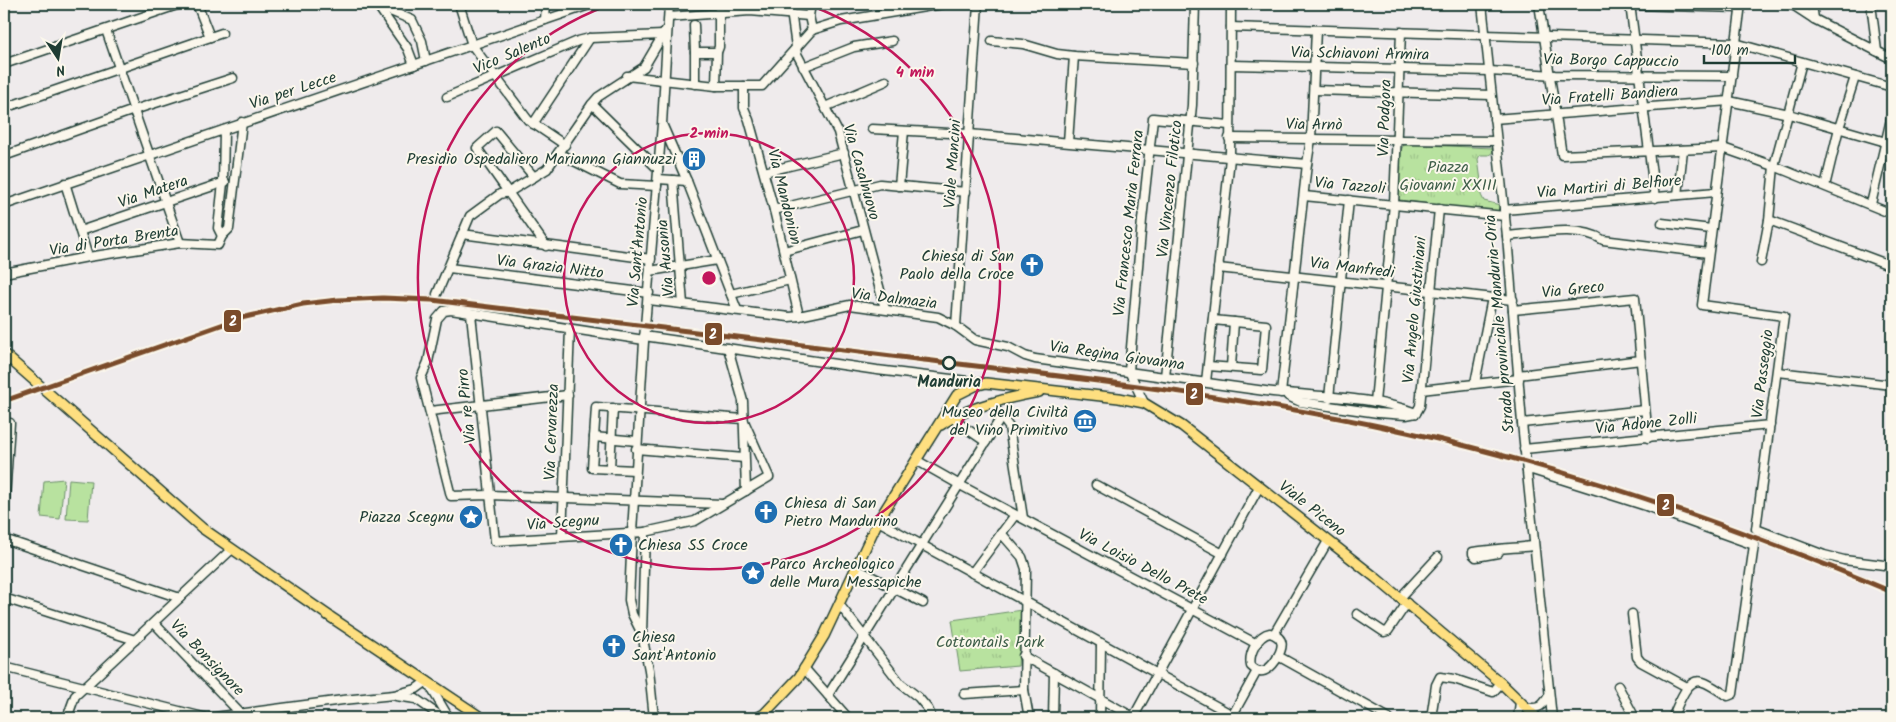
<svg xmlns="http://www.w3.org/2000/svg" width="1896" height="722" viewBox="0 0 1896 722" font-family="Kalam,sans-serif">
<defs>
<pattern id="park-tufts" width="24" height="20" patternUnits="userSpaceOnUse" patternTransform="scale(1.25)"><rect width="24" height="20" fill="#b8e29f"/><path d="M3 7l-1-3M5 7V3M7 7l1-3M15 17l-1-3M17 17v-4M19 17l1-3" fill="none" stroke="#9ec38a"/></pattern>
</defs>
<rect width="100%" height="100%" fill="#efebec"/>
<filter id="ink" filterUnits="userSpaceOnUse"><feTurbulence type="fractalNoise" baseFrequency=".02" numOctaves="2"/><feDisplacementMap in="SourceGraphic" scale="10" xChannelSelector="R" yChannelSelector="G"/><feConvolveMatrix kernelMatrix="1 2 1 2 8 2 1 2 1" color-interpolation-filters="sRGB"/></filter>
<g filter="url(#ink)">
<!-- grass -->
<g fill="#b8e29f" stroke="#6c906a">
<path d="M64,479L60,519L41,517L44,481Z"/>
<path d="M69,479L91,481L88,520L66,519Z"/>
</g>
<!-- park -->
<g fill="url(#park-tufts)" stroke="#6c906a">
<path d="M1404,144L1492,148L1493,152L1489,155H1480L1478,159L1481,181V195L1484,201L1500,205L1498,211L1496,213L1400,200L1398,198L1401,150Z"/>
<path d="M1022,610L1018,666L960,671L952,620Z"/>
</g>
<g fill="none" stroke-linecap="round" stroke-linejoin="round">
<!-- minor casing -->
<g stroke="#1f3d34" stroke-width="11">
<g id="minor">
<path d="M197,4L210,37"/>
<path d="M459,4L472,45L495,76L528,120L565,145"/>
<path d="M790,4L797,54L838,132L885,309"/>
<path d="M811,4L809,16L812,30"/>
<path d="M1482,4L1507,236L1522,423L1552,718"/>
<path d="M1539,4L1562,155L1723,148L1774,166L1892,214"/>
<path d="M1597,4L1740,8"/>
<path d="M1630,4L1655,198"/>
<path d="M1741,4L1702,305L1784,316L1756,529L1824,555L1844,560L1892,566"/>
<path d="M1791,4L1814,19L1892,59"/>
<path d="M1812,4L1814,19"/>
<path d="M1871,4L1877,51"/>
<path d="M378,6L412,20L422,41L426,61"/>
<path d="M378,6L408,49L414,65"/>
<path d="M669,17L750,11L809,16"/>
<path d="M545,20L546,4"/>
<path d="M694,25L695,52"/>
<path d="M1231,27L1735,43L1892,87"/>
<path d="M106,30L180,243"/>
<path d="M812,30L841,21L943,4"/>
<path d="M992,41L1023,44L1057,54L1074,56L1194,63"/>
<path d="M4,64L180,4"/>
<path d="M1231,65L1489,71L1555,75L1732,76"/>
<path d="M803,67L854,47L892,41"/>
<path d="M627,76L716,86H762L812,30"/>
<path d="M695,84V52H717"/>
<path d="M716,86L717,52L719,47V4"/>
<path d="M744,86V108L749,120L774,210L799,316"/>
<path d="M1314,90L1491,95"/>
<path d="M447,97L578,41L590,38L663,35"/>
<path d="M592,104L658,169"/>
<path d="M825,107L886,81"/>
<path d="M4,108L222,33"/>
<path d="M1494,119L1729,101L1789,114L1886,142"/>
<path d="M533,124L590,38"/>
<path d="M663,126L687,181L737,310"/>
<path d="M872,129L969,134L1307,164"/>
<path d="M224,130L223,183L218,228L222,236L229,229L242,122"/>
<path d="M1229,138L1496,141"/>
<path d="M1068,142L1074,56"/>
<path d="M558,153L620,184L657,186"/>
<path d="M4,156L134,110L233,78"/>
<path d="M764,172L844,153"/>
<path d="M534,177L496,131L477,148L546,246"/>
<path d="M658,179L687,181"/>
<path d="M673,180L683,304"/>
<path d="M65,183L88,257"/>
<path d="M899,186L904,131"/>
<path d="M1825,186L1839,128L1855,77"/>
<path d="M1678,195L1683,150"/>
<path d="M1304,196L1505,216"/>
<path d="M1871,204L1892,115"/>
<path d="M4,205L592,4"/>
<path d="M774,210L880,184L966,192"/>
<path d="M1504,210L1716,192"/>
<path d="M1769,220L1892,266"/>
<path d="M1662,223L1711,229"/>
<path d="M80,231L225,182"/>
<path d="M462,234L651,259"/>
<path d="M1507,236C1535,234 1579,224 1603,240L1708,253"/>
<path d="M784,251L863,230"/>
<path d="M1761,262L1769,220L1774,166L1802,62"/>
<path d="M449,268L649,293"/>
<path d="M1218,268L1513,300"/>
<path d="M650,271L717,260"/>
<path d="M4,273L88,257L180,243L218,245L222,236"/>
<path d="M437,294L470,216L500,194L509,192L547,169L592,104L598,97L644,67L667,28"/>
<path d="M731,294L790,280"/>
<path d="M649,300L789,317L799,316L850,305L938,317L956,326L975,340L1008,347L1025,356L1035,359C1112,369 1188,381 1265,391C1314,397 1370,395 1416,413"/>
<path d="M1513,310L1635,298L1648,438"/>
<path d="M471,314L495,541L645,532L695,521L769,477L743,419"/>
<path d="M956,326L978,4"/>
<path d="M644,336L877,370L984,383"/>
<path d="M644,340L451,310L444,311L437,319L428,362L421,378L451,496L490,495L722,504"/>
<path d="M728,348L743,401L746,491"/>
<path d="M1208,366L1262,370L1266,325L1213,320"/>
<path d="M1231,367L1234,322"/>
<path d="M1778,372L1892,385"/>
<path d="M1518,375L1641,360"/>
<path d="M1165,377L1192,105L1195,4"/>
<path d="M1206,382L1230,158L1231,4"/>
<path d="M1475,383L1492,298"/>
<path d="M1421,390L1519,379"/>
<path d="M1281,393L1307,164L1311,139L1316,30"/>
<path d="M1288,396L1301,402L1378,413L1406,415L1416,413"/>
<path d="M1329,398L1349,200"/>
<path d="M1375,402L1394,204L1401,32"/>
<path d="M1144,403L1129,371L1142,220L1153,118L1229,125"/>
<path d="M992,404L1009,427L1023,518"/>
<path d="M430,411L568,395"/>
<path d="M1416,413L1420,406L1439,209"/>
<path d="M957,422L986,442"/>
<path d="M1522,423L1645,410"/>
<path d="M594,437L637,441"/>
<path d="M636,449L744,458"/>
<path d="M1524,449L1770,425"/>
<path d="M916,460L960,485L1257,644"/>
<path d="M610,468L613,408"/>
<path d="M635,470L592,468L596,407L743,419"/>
<path d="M1527,471L1532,470L1646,506L1754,545L1733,694L1728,696C1720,692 1712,685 1703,682C1686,676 1678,707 1672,718"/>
<path d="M1096,485L1223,554"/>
<path d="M4,513L10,423"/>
<path d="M878,521L1238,718"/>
<path d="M645,532L642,634L649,670L654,718"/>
<path d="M1001,533L1022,557L1026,569L1024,690L1029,718"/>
<path d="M562,536L570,329"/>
<path d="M4,539L180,598"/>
<path d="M1500,550L1498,553L1476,557L1473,554V552C1493,549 1514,548 1534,546"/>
<path d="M855,568L923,603"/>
<path d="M972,573L1015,515"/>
<path d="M4,598L135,640"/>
<path d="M1400,598L1438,557"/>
<path d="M839,604L901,684L918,697L928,709L932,718"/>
<path d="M1357,614L1384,632L1388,631L1407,603"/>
<path d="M1632,614L1637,657L1641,662L1687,687"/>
<path d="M154,623L240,713"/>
<path d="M1270,633C1286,638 1283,648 1276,660C1269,670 1261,676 1251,666C1248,654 1258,635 1270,633Z"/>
<path d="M642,634L632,614L629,600L632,532L645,326L662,124L669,4"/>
<path d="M1274,634L1328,541"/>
<path d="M1023,656L1135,718"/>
<path d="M1278,656L1389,718"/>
<path d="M4,667L207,718L343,700L394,695L416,689L427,681L449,718"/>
<path d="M804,668L848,718"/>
<path d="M1618,686L1635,718"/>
<path d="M964,694L1024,690"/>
<path d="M828,695L1002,416"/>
<path d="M396,696L416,699L443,718"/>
<path d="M1525,707C1537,710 1542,707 1548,697"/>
<path d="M67,718L75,696L232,549"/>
<path d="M1053,718L1054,673"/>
<path d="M1100,718L1101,643"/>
<path d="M1133,718L1259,487"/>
<path d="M1231,718L1257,671"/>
<path d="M1431,718L1436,685L1440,677L1454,679L1493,692L1501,683"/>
<path d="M1518,718L1520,702"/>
</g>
</g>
<!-- major casing -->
<g stroke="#1f3d34" stroke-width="12">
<g id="major">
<path d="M4,354L202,528L332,618L482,718"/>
<path d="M941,425C964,408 1011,397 1039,392"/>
<path d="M757,718L764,714L799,677L824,636L878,521L957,395L975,386L986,383L1119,398L1144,403L1182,426L1376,578L1501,683L1537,718"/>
</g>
</g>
<!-- minor -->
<use href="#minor" stroke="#fbf7ec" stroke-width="8"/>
<!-- major -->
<use href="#major" stroke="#fedf80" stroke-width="9"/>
<!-- rail-1 casing -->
<g stroke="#fbf7ec" stroke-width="9">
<path id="rail-1" d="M4,401L241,318L303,304L338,300L383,298L432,300C596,319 760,340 924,360C1086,379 1248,397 1407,432C1574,469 1735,526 1892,592"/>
</g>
<!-- rail-1 -->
<use href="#rail-1" stroke="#7a4b2a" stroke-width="5"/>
</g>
</g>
<!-- distance rings -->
<g fill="none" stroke="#c2185b" stroke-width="2.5">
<circle cx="709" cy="278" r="145"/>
<path d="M809 5A291 291 0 1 1 609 5"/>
</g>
<!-- icons -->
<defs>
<g id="building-disc" transform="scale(1.25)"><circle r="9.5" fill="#1f6fb2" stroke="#fbf7ec"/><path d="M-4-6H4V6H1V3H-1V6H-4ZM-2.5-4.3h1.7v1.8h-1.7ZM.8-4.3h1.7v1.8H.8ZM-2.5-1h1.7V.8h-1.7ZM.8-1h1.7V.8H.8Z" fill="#fff"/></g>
<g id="church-disc" transform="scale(1.25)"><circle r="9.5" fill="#1f6fb2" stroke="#fbf7ec"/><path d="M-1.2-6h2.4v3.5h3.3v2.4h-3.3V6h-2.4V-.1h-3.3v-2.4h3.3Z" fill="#fff"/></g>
<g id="museum-disc" transform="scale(1.25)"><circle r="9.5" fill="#1f6fb2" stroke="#fbf7ec"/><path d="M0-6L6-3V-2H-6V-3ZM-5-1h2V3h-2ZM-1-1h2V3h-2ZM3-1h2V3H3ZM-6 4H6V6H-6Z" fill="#fff"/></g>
<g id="sight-disc" transform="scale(1.25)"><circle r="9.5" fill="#1f6fb2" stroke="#fbf7ec"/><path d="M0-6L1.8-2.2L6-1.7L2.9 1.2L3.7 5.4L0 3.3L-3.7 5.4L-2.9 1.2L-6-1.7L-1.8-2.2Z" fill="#fff"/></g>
</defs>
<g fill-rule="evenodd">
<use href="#building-disc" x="694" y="159"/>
<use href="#church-disc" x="1032" y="265"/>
<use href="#museum-disc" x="1085" y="421"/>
<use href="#church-disc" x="766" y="512"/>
<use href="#sight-disc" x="471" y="517"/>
<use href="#church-disc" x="621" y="545"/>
<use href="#sight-disc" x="753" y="573"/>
<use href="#church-disc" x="614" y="646"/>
</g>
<!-- markers -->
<circle fill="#fbf7ec" stroke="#1f3d34" stroke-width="2.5" cx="949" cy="363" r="6"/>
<g text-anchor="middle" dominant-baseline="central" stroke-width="4" stroke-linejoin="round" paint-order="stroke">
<!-- street labels -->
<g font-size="16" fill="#1f3d34" stroke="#fbf7ec">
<text transform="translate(512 54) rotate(-23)">Vico Salento</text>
<text transform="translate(1360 54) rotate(1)">Via Schiavoni Armira</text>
<text transform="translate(1611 61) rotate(1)">Via Borgo Cappuccio</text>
<text transform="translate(293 91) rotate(-18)">Via per Lecce</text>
<text transform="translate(1610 96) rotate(-4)">Via Fratelli Bandiera</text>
<text transform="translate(1385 118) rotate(-88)">Via Podgora</text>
<text transform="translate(1314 125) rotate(1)">Via Arnò</text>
<text transform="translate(953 164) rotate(-86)">Viale Mancini</text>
<text transform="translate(861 172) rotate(74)">Via Casalnuovo</text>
<text transform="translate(1350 186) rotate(5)">Via Tazzoli</text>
<text transform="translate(1609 187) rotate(-5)">Via Martiri di Belfiore</text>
<text transform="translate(1170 189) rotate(-84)">Via Vincenzo Filotico</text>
<text transform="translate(153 192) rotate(-19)">Via Matera</text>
<text transform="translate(784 197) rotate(76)">Via Mandonion</text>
<text transform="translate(1129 223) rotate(-84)">Via Francesco Maria Ferrara</text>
<text transform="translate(114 241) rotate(-9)">Via di Porta Brenta</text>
<text transform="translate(638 252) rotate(-85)">Via Sant'Antonio</text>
<text transform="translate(666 258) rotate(-95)">Via Ausonia</text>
<text transform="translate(550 267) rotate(7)">Via Grazia Nitto</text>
<text transform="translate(1352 268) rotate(7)">Via Manfredi</text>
<text transform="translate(1573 290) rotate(-6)">Via Greco</text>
<text transform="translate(894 299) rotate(7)">Via Dalmazia</text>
<text transform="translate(1415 310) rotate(-85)">Via Angelo Giustiniani</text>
<text transform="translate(1500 324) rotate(-95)">Strada provinciale Manduria-Oria</text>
<text transform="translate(1117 356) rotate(8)">Via Regina Giovanna</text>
<text transform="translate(1763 374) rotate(-83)">Via Passeggio</text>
<text transform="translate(467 406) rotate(-96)">Via re Pirro</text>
<text transform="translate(1646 424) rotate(-6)">Via Adone Zolli</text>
<text transform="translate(552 432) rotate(-88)">Via Cervarezza</text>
<text transform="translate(1312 509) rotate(38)">Viale Piceno</text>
<text transform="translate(563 523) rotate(-4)">Via Scegnu</text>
<text transform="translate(1143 567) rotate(28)">Via Loisio Dello Prete</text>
<text transform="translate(207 658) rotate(46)">Via Bonsignore</text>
</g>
<!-- poi labels -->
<g font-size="16" fill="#1f3d34" stroke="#fbf7ec" text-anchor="end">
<text x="676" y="159">Presidio Ospedaliero Marianna Giannuzzi</text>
<text x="1014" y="256">Chiesa di San<tspan x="1014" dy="18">Paolo della Croce</tspan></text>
<text x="1068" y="412">Museo della Civiltà<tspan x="1068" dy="18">del Vino Primitivo</tspan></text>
<text x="784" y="503" text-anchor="start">Chiesa di San<tspan x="784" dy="18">Pietro Mandurino</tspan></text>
<text x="454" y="517">Piazza Scegnu</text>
<text x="638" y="545" text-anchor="start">Chiesa SS Croce</text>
<text x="770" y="564" text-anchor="start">Parco Archeologico<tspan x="770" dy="18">delle Mura Messapiche</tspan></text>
<text x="632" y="637" text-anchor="start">Chiesa<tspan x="632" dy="18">Sant'Antonio</tspan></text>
</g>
<!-- park labels -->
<g font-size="16" fill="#3e5e49" stroke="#fbf7ec">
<text x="1448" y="167">Piazza<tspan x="1448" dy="18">Giovanni XXIII</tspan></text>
<text x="990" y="642">Cottontails Park</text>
</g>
<!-- stop labels -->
<g font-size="16" font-weight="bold" fill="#1f3d34" stroke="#fbf7ec">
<text x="949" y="382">Manduria</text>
</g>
</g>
<circle cx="709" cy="278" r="8" fill="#c2185b" stroke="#fbf7ec" stroke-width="2.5"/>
<g font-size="15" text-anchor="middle" font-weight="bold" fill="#c2185b" stroke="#fbf7ec" stroke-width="4" stroke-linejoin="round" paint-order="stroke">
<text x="915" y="77">4 min</text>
<text x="709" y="138">2 min</text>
</g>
<g stroke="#fbf7ec" stroke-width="2">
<rect x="223" y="309" width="19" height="24" rx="5" fill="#7a4b2a"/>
<rect x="704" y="322" width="19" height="24" rx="5" fill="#7a4b2a"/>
<rect x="1185" y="382" width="19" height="24" rx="5" fill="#7a4b2a"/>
<rect x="1656" y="493" width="19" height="24" rx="5" fill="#7a4b2a"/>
</g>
<g font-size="14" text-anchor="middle" font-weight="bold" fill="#fff">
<text x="233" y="326">2</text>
<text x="713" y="339">2</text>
<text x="1194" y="399">2</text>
<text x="1666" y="510">2</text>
</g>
<!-- margin -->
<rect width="1896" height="722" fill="none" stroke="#fbf7ec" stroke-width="20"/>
<rect x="10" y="10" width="1876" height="702" fill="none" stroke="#1f3d34" stroke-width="2" filter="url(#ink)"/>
<!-- north arrow -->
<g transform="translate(58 58) rotate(168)" stroke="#fbf7ec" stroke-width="4" paint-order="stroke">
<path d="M0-4L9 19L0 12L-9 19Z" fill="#1f3d34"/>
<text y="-8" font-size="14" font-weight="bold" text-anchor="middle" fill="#1f3d34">N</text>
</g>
<!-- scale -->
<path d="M1704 55v8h91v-8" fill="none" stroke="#1f3d34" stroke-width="2.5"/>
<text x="1711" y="55" font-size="15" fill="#1f3d34" stroke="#fbf7ec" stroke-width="4" paint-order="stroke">100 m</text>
</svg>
